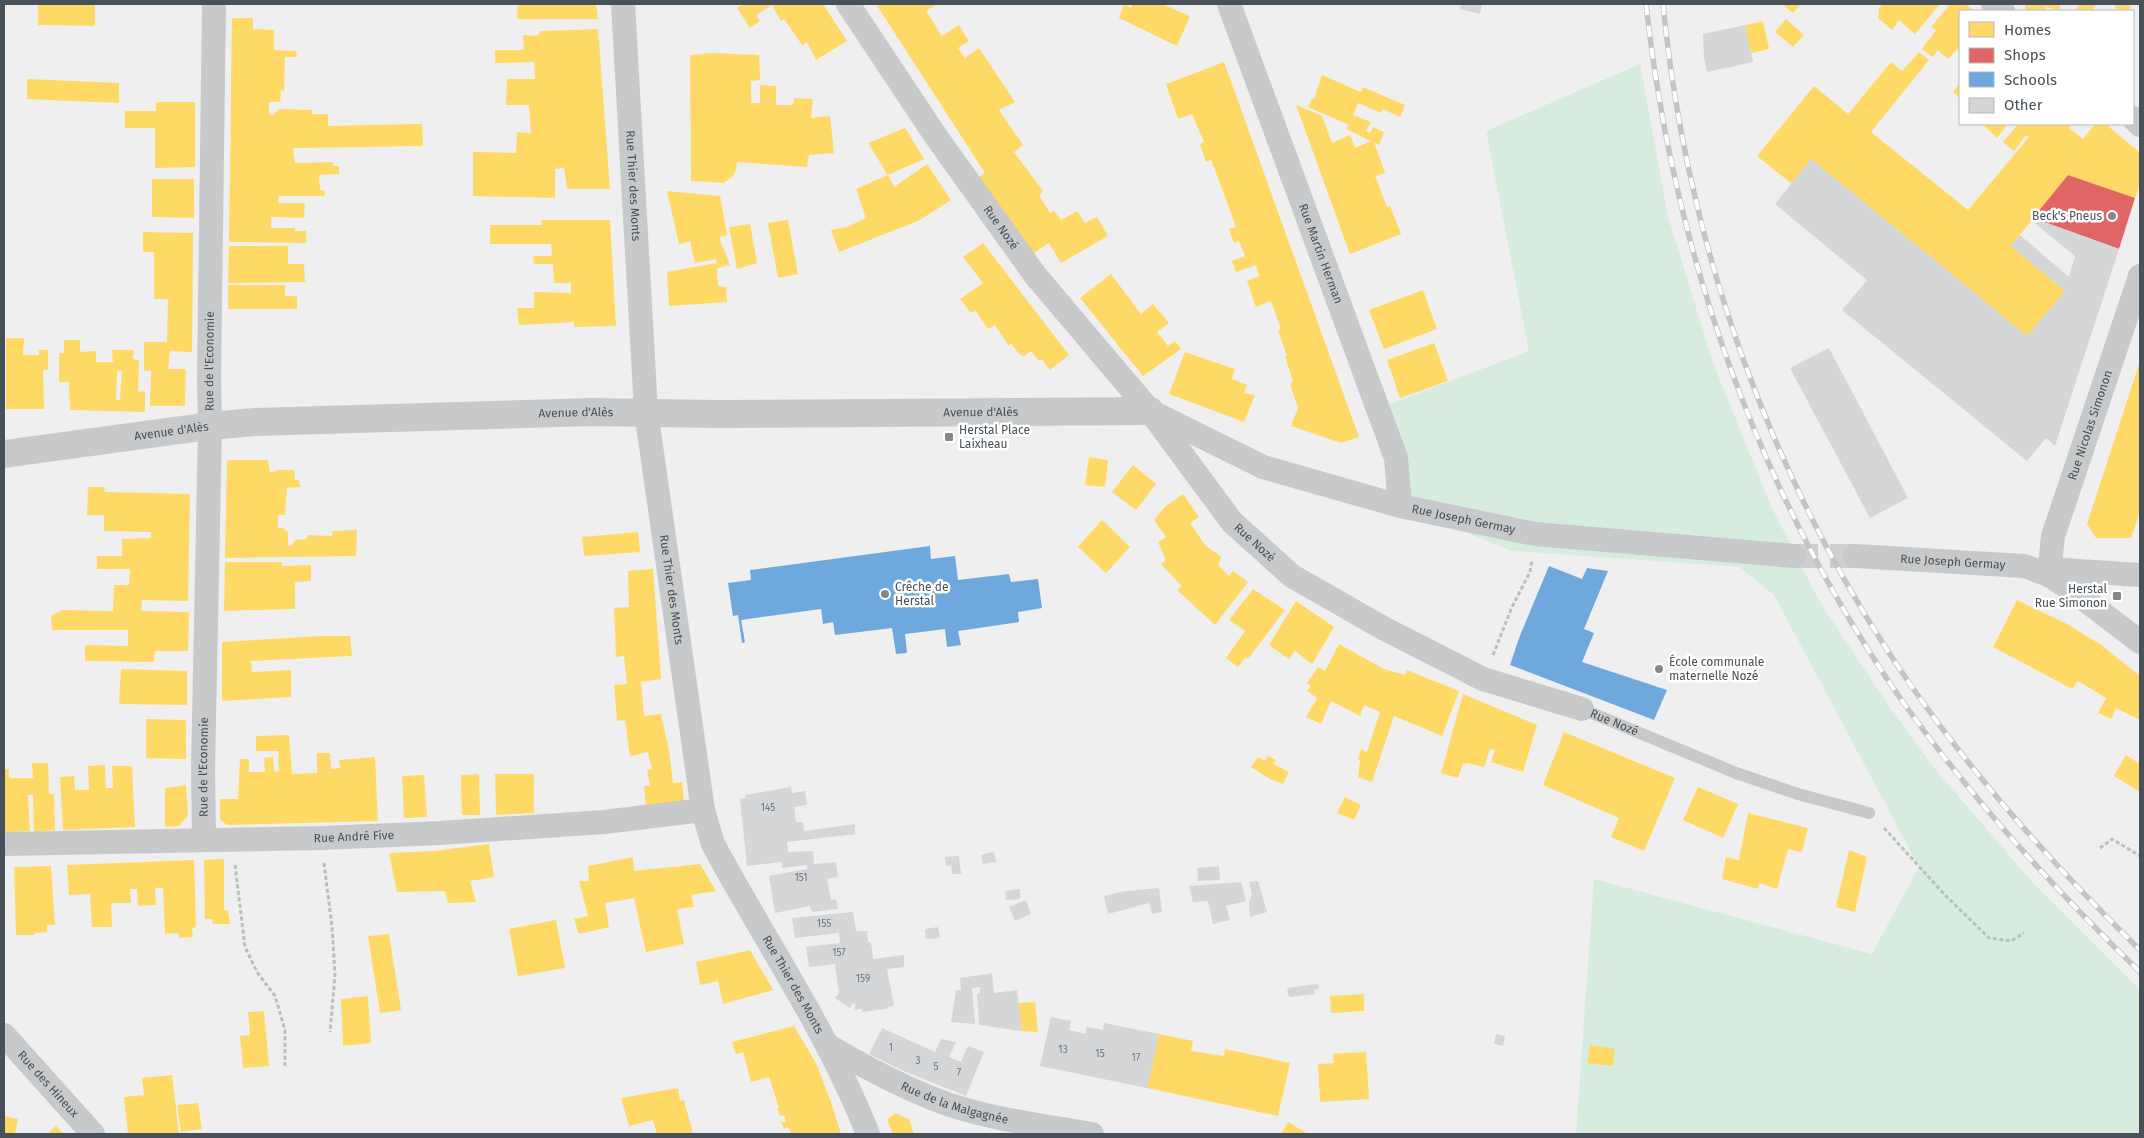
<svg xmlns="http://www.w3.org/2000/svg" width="2144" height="1138" viewBox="0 0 2144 1138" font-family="'Fira Sans',sans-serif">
<rect width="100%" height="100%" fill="#efefef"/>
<!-- green -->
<path fill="#d6ecde" d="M1640,64L1668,216L1713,363L1771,506L1818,599L1889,706L1934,768L2034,884L2140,990V1134H1576L1594,879L1872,954L1919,867L1774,595L1739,567L1512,551L1400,506L1377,409L1529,351L1486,131Z"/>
<!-- homes -->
<g fill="#ffd966" fill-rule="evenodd">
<path d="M38,4H95V26L38,25Z"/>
<path d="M518,4H596L598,19H517Z"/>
<path d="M743,4H823L847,41L816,60L807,42L802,45L784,19L781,21L772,5L756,15L760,21L750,28L737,8Z"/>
<path d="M876,4H937L926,11L942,36L959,25L969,41L958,48L965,58L979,48L1015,102L999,110L1023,145L1014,152L1043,191L1039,195L1050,213L1054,211L1061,220L1077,211L1085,223L1097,217L1108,236L1061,263L1049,243L1034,253L978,178L985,173Z"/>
<path d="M1124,4L1131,8L1132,4H1162L1190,16L1177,46L1119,18Z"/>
<path d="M1782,4H1801L1793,13Z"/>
<path d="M1883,4H1940L1915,34L1899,20L1892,30L1878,18L1879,8Z"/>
<path d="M1950,4H1965L1974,11H1960V48L1959,47L1948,59L1938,50L1933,57L1922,49L1936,30L1931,27Z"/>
<path d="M2026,4H2060L2059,10L2046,7L2045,11H2027L2025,9Z"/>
<path d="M2080,4H2097L2093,9L2097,11H2075Z"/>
<path d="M2116,4H2131L2129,11L2115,8Z"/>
<path d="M232,18H253V29L274,30V50L296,51L297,57H285L284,91L281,90L280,102H269V114L273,115L279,109L312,110V114H328V126L422,124L423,146L293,148L295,163L333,162V166H339V174L319,175L320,190H324L325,196H279L278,203H305L304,218L271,217V228H295V231H306V243L229,242Z"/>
<path d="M1786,19L1804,35L1793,47L1775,32Z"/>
<path d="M1763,21L1769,49L1751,53L1745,25Z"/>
<path d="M598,29L610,189H567L564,168L555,169V198L473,196V152L516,153L517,132L531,133L529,105H506L507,79H535L534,62L495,63V50H524L523,35L537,36L541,31Z"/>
<path d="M1919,52L1929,60L1871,132L1968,210L2029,137L2026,135L2014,151L2003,142L2018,124H2073L2069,128L2083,139L2095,124H2108L2109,127L2138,151L2140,156V185L2135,198L2068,175L2011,246L2065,291L2027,336L1811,159L1792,184L1757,156L1814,86L1848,114L1891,62L1902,71Z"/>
<path d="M713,53L759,55L760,80L751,81V103H760V85L776,86V105H793L794,98L813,99L811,118L830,116L834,153L809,155L807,167L737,162L736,170L733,176L724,183L691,181L690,55Z"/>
<path d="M1224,62L1359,437L1341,443L1291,426L1298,408L1290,384L1293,382L1285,356H1287L1278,330L1281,329L1271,301L1256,307L1247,281L1259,276L1256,265L1236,272L1232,261L1245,256L1239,241L1234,243L1229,229L1236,227L1215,170L1211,160L1206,162L1200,144L1204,142L1192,114L1178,119L1166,84Z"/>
<path d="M1322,75L1361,92L1363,87L1405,105L1400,117L1383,109L1381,113L1358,103L1353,115L1371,122L1366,131L1370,133L1373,127L1384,132L1379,145L1374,142L1385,173L1375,176L1387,207L1390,206L1401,234L1350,254L1296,105L1322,116L1332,143L1350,135L1355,148L1371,141L1346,129L1349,125L1308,107L1312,99H1314Z"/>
<path d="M27,79L119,83V103L27,99Z"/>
<path d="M1960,83V98L1953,92Z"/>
<path d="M156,102H195V167L155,168V128H125V111H156Z"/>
<path d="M1982,124H2008L1997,138Z"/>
<path d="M905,128L924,159L888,175L894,187L927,164L951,200L918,221L839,252L831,230L847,227L866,218L856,189L888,175L868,143Z"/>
<path d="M152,179H194V218L152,217Z"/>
<path d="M667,191L720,196L727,235L719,237L730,265L717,268L718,286L726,287L727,302L669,306L667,272L717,263L716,259L695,263L690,241L679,244Z"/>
<path d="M541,220H610L616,326L574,327V322L519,325L517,308H534V292L571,293V283H554L553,264H534L533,256H552L551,244H490V225H542Z"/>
<path d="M788,220L798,274L778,278L768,223Z"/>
<path d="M750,224L757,263L737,269L729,227Z"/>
<path d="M143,232L193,233L192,352L170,351L168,369H186L185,406H150L151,370L144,371V342H167L168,299H154V252H143Z"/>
<path d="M983,243L1069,355L1050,370L1042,359L1039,361L1031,351L1024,356L1019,354L1011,343L1009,346L995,325L988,329L975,310L971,313L960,299L983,283L963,257Z"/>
<path d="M229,246H288V264H304L305,282L228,283Z"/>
<path d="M1111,274L1141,314L1153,304L1169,323L1157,332L1168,346L1175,341L1181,349L1143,376L1080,298Z"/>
<path d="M228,285H285V296H297V309H228Z"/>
<path d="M1423,290L1437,329L1384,349L1369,310Z"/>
<path d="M6,338H24L23,355H39V350H48V370H43L44,409H6Z"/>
<path d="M64,340H80V352L96,351V362H113L112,350H134L133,359L139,360L138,392L145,391V412L70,410L69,382H59V353H64ZM117,371H122L120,400H116Z"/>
<path d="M1434,343L1448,381L1400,398L1387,360Z"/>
<path d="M1185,352L1235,369L1232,379L1247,385L1244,393L1255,395L1244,422L1169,394Z"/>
<path d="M2140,361V512L2131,538H2096L2087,524Z"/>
<path d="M1089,457L1108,460L1105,487L1085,485Z"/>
<path d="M227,460H268L270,473L277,470H294L295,480H299L300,487L287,488L285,515H278V528H283L288,532V546L292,545L295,540L307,539V535L332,536L333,531L357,530L356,556L225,558Z"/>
<path d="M1133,465L1156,484L1136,510L1112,492Z"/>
<path d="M88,487H105L104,492L190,494L188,601L142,600L141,611L189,612L188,651H155L154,662L85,661V645L128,646V630H52L51,616L62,610L113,611L114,585H129L130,569H97V556H122V539L151,538V532L104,531V515H87Z"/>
<path d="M1183,494L1199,517L1190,523L1205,545L1221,557L1218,565L1229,576L1233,571L1248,582L1215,625L1177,590L1182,586L1161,564L1166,560L1158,542L1166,537L1154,520L1165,507Z"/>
<path d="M1102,520L1130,547L1106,573L1078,547Z"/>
<path d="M638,532L640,552L584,556L582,537Z"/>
<path d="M225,562H282V566L311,565V581L295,582V609L224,611Z"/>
<path d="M653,569L661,679L641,682L644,716L661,714L669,750L673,783L682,782L684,803L646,807L644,786H650L647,769L652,770L648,752L630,756L625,720L617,721L614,685L627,684L624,656L616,657L614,608L629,607L628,571Z"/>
<path d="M1253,589L1285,610L1248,659L1246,657L1238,667L1226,658L1245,631L1229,620Z"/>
<path d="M2017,600L2065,623L2100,644L2140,676V720L2116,708L2111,719L2098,713L2106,698L2078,681L2072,689L1993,647Z"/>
<path d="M1296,601L1334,627L1312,664L1295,651L1289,659L1269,645Z"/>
<path d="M322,636H350L352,656L251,661L252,672L291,670V697L222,701V642Z"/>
<path d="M1339,644L1384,669L1405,675L1407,670L1459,691L1442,736L1394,716L1372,782L1358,777L1360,760L1358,759L1361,749L1367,752L1380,712L1364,705L1360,716L1331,701L1321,724L1306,717L1317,698L1307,691L1311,686L1307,683L1318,667L1325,671Z"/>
<path d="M121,669L187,671V705L119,704Z"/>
<path d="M1463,694L1537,725L1523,772L1491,762L1495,750L1490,749L1484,767L1467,763L1463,764L1458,778L1441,773Z"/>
<path d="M146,719L186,720V759L146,758Z"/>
<path d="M1564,732L1675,778L1644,851L1611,837L1619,818L1543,785Z"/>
<path d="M289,735L292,774L317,773V753H330L331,769L340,768L339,760L375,757L378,821L227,825L220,819V799H238L240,759H249V772H265L264,758L273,757L274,772L279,771L278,751H256V736Z"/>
<path d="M2126,755L2140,764V792L2114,776Z"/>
<path d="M1268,756L1276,760L1273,764L1289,772L1283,784L1270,779L1251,767L1258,757L1265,761Z"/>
<path d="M32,763H48L49,794H54L55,830L34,832L33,795H28L30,831L4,832V769H9V778H33Z"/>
<path d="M105,765L106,788H113L112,766H132L135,827L63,830L60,777L74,776L75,790H89L88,766Z"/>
<path d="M479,774L480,815H462L461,775Z"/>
<path d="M495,774H534V813L496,815Z"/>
<path d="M424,775L427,817L404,818L402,776Z"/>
<path d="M186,785L188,816L179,826L165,827V788Z"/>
<path d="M1698,787L1738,804L1723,838L1683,820Z"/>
<path d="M1345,797L1361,805L1354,820L1337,813Z"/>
<path d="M1748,813L1808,828L1802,852L1788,849L1777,889L1759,883L1758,889L1722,879L1726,857L1739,860Z"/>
<path d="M489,844L494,877L470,881L476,902L448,903L445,891L397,892L389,853L434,851Z"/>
<path d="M1849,850L1867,857L1855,912L1836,907Z"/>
<path d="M633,857L634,871L700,864L716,891L691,895L694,907L677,909L684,944L646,952L634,898L605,903L609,927L579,934L574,919L588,916L579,881H589L588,866Z"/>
<path d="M224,859V910H228L230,924H213L212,919H205L204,860Z"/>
<path d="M194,860L196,927L192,928L193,937L179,938V933L165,934L163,888H155L156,905L138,906L137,889H130L131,903H111L112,927H92L90,894L69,895L67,865Z"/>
<path d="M51,866L55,925H47V932L34,933L35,935H16L14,867Z"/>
<path d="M556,920L565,968L518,976L509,929Z"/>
<path d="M389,934L401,1010L380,1013L368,936Z"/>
<path d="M750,950L773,990L723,1004L718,981L700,985L696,962Z"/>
<path d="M1364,994V1011L1331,1013L1330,996Z"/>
<path d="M368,996L371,1043L343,1046L341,999Z"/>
<path d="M1035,1002L1038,1032L1022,1031L1018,1003Z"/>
<path d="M264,1011L269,1066L243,1068L240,1036L250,1035L248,1012Z"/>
<path d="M794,1026L816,1063L831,1102L841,1134H791L788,1127L784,1129L781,1122H786L784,1115L780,1116L777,1108H779L769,1077L751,1082L743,1052L736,1054L732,1042Z"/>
<path d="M1159,1034L1193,1041L1191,1051L1224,1056L1225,1049L1290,1063L1278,1116L1147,1088Z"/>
<path d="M1590,1045L1615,1049L1613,1066L1587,1063Z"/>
<path d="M1366,1052L1369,1099L1320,1102L1318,1064L1334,1063L1333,1054Z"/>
<path d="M172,1075L179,1134H128L124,1097L144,1095L142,1078Z"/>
<path d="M678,1088L680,1101L684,1100L693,1134H657L653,1120L629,1126L621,1098Z"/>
<path d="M198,1103L202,1129L181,1132L177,1105Z"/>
<path d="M895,1113L909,1119L914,1134H893L887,1120Z"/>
<path d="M4,1116L18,1119L15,1134H4Z"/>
<path d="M1288,1122L1308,1134H1281Z"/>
<path d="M56,1126L64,1134H47Z"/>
</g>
<!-- shops -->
<path fill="#e06666" d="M2068,175L2135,198L2119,249L2033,218Z"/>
<!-- schools -->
<g fill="#6fa8dc">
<path d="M930,546L931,559L955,556L958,580L1009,574L1011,582L1038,579L1042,608L1018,612L1019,622L958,631L961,645L947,647L945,629L905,634L907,653L896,654L892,628L835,635L833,622L823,624L821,609L741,620L745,642L742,643L738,615L733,616L728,583L751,580L750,570Z"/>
<path d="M1549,566L1582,579L1587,568L1608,571L1584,629L1594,633L1582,662L1667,690L1654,720L1510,665L1519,638Z"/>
</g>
<!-- building -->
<g fill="#d5d6d8">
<path d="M1461,4H1482L1480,14L1460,9Z"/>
<path d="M1745,25L1753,62L1707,72L1704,57L1703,34Z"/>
<path d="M1811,159L2027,336L2065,291L2011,246L2020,235L2069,277L2075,256L2031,220L2033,218L2119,249L2055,446L2046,438L2027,461L1842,310L1867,280L1775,204Z"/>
<path d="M1829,348L1908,498L1870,518L1790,368Z"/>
<path d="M791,787L792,793L805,791L807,805L794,807L796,822H803L804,831L855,824V834L787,842L788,852L813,851L814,864L836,862L838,877L827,879L831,900L836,899L838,909L812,912L810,906L775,913L769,876L807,869V865L782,868V862L747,866L740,799L746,798L745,795Z"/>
<path d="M994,852L996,862L983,864L981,855Z"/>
<path d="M959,856L961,874H952L951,865L946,866L945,857Z"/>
<path d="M1219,866L1220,880L1198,881L1197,868Z"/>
<path d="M1258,881L1267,912L1250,917L1249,903L1252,894L1249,882Z"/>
<path d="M1241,882L1246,901L1226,906L1230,920L1213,924L1208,901L1193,902L1189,886Z"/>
<path d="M1159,888L1162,912L1152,914L1149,903L1108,914L1104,896L1126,891Z"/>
<path d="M1020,889V899L1006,900L1005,891Z"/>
<path d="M1026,900L1031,914L1015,921L1009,907Z"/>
<path d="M853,912L856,931H867L868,942H871L873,959L904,955V967L887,969L894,1006L887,1007V1009L862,1012V1009L855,1010V1003L852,1004L850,1008L835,998L839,993L835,964L809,967L806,947L840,943L839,933L795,938L792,918Z"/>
<path d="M938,927L940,938L926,939L925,929Z"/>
<path d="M992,973L994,993L1017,990L1022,1031L979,1025L977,994L980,993V987L972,988L975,1024L951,1022L956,990H961L960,978Z"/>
<path d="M1318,984L1319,989H1314L1315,994L1289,997L1287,988Z"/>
<path d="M1051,1017L1071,1021L1069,1030L1086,1034V1027L1103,1030L1104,1023L1159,1034L1147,1088L1040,1066Z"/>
<path d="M882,1028L935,1052L941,1039L956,1042L949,1057L961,1062L968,1046L984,1052L966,1096L901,1070L869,1054Z"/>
<path d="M1496,1034L1505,1036L1503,1046L1494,1044Z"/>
</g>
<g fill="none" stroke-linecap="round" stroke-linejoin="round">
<!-- minor-tunnel -->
<path stroke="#cecfd1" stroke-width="24" stroke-dasharray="24 12" stroke-linecap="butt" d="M1794,556H1855"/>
<!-- path -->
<g stroke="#b6c0bd" stroke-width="3" stroke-dasharray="4 2.5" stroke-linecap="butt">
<path d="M1493,655L1512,607L1530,572L1532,559"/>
<path d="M1884,828L1945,895L1989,938L2011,941L2024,933"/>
<path d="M2100,848L2112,839L2140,856"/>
<path d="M324,863L332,927L335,975L330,1032"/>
<path d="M235,865L245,947L257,972L275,996L285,1030V1066"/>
</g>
<!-- service -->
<path stroke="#c7c9ca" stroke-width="12" id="s1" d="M1582,709L1736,773L1798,794L1869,813"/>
<!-- minor -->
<g stroke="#c7c9ca" stroke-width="24">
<path id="s2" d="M623,4L646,411L703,810L713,844C765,941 828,1032 868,1134"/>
<path id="s3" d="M848,4L935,135L1035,275L1150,411L1232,522L1292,576L1383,628L1483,679L1582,709"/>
<path id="s4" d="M1229,4L1396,458L1400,506"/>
<path d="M1993,4L2003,11"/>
<path d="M2133,118L2140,125"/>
<path id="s5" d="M1154,413L1263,467L1400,506L1535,534L1794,556"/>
<path id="s6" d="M1855,556L2024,566L2049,575L2076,593L2140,642"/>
<path id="s7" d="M2049,575L2053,536L2140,276"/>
<path d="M2049,575L2064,570L2140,575"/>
<path id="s8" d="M204,839L203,770L210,426L209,379L214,4"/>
<path id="s9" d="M4,844L322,838L440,833L604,822L703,810"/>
<path id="s10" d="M4,1035L93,1134"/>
<path id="s11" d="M827,1045C866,1068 907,1090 950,1105C996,1120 1045,1126 1092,1134"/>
</g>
<!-- tertiary -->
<path stroke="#c7c9ca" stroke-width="28" id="s12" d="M4,454L210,426L255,422L591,412L717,414L1150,411"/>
<!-- rail casing -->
<g stroke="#c3c4c5" stroke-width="5.5">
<g id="rail">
<path d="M1646,4C1673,250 1757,490 1898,695C1969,796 2052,887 2140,972"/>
<path d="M1663,4C1687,248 1772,485 1912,687C1979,783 2057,869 2140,950"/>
</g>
</g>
<!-- rail -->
<use href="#rail" stroke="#fff" stroke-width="4" stroke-dasharray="11" stroke-linecap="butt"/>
</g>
<!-- markers -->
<g fill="#82888e" stroke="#fff" stroke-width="2">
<circle cx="2112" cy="216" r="5"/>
<rect x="944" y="432" width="10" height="10" rx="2.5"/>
<circle cx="885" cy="594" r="5"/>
<rect x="2112" y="591" width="10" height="10" rx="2.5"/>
<circle cx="1659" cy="669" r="5"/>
</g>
<g text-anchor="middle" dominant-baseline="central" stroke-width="5" stroke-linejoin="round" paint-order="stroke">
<!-- number labels -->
<g font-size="10" fill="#6d747a">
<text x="768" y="808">145</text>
<text x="801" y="878">151</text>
<text x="824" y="924">155</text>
<text x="839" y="953">157</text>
<text x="863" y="979">159</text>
<text x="891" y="1048">1</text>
<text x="1063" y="1050">13</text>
<text x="1100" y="1054">15</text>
<text x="1136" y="1058">17</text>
<text x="918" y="1061">3</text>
<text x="936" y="1067">5</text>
<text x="959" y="1073">7</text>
</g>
<!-- street labels -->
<g font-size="12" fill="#485159" stroke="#fff">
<text stroke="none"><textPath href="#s2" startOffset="182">Rue Thier des Monts</textPath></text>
<text stroke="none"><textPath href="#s3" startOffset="271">Rue Nozé</textPath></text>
<text stroke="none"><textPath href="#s4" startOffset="266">Rue Martin Herman</textPath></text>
<text stroke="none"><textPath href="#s8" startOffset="478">Rue de l'Economie</textPath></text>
<text stroke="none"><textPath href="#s12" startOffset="574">Avenue d'Alès</textPath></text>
<text stroke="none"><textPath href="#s12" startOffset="979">Avenue d'Alès</textPath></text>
<text stroke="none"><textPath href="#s7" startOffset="156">Rue Nicolas Simonon</textPath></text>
<text stroke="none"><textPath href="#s12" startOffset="169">Avenue d'Alès</textPath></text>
<text stroke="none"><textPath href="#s5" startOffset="329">Rue Joseph Germay</textPath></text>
<text stroke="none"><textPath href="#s3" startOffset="676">Rue Nozé</textPath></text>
<text stroke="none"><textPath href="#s6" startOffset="98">Rue Joseph Germay</textPath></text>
<text stroke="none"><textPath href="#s2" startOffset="588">Rue Thier des Monts</textPath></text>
<text stroke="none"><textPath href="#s1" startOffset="35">Rue Nozé</textPath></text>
<text stroke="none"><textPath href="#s8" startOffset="72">Rue de l'Economie</textPath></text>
<text stroke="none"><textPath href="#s9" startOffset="350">Rue André Five</textPath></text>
<text stroke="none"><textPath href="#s2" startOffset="1008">Rue Thier des Monts</textPath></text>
<text stroke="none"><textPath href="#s10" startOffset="66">Rue des Hineux</textPath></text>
<text stroke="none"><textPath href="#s11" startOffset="141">Rue de la Malgagnée</textPath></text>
</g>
<!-- poi labels -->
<g font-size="12" fill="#485159" stroke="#fff" text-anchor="start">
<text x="2102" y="216" text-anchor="end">Beck's Pneus</text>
<text x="959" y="430">Herstal Place<tspan x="959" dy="14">Laixheau</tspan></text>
<text x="895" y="587">Crêche de<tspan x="895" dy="14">Herstal</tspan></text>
<text x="2107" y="589" text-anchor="end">Herstal<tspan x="2107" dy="14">Rue Simonon</tspan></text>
<text x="1669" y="662">École communale<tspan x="1669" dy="14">maternelle Nozé</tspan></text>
</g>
</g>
<!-- border -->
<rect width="2144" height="1138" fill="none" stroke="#485159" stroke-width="10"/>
<!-- legend -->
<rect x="1959" y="10" width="175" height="115" fill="#ffffff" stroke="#b6b9bd"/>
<rect x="1969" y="22" width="25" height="15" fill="#ffd966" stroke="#b6b9bd"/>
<text x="2004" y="35" font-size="15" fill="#485159">Homes</text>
<rect x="1969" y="48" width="25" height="15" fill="#e06666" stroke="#b6b9bd"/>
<text x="2004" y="60" font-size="15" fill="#485159">Shops</text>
<rect x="1969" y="72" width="25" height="15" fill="#6fa8dc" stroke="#b6b9bd"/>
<text x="2004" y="85" font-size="15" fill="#485159">Schools</text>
<rect x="1969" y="98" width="25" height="15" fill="#d5d6d8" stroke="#b6b9bd"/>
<text x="2004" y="110" font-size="15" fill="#485159">Other</text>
</svg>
